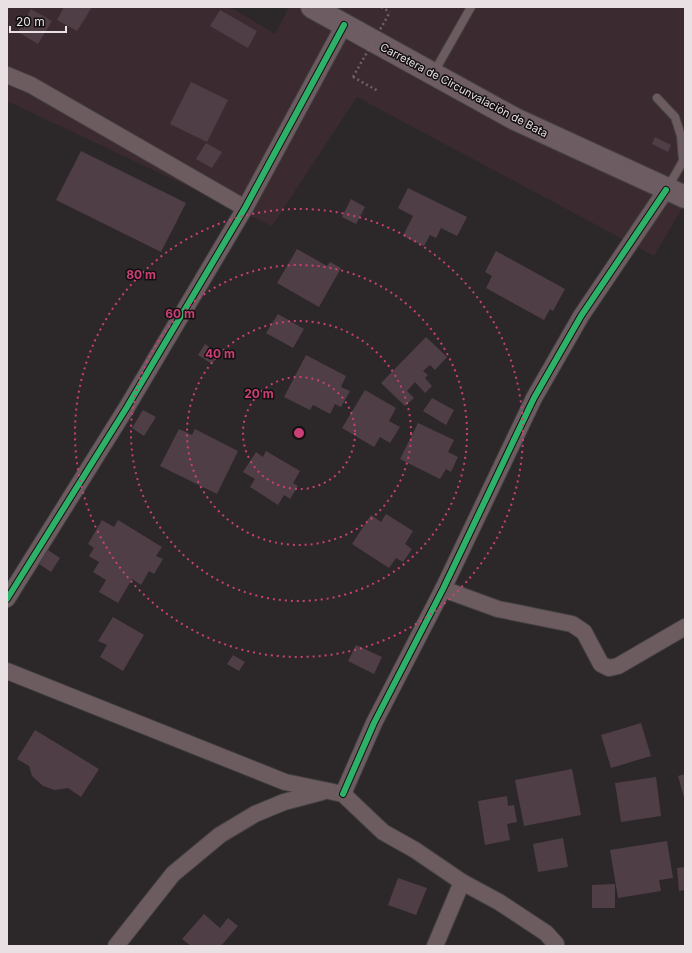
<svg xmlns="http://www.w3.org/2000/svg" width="692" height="953" viewBox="0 0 692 953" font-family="Inter,sans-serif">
<rect width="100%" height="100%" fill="#2c2729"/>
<!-- built -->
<path fill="#3b2b30" d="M7,7H230L275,34L289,7H685V203L654,256L357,97L272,226L7,101Z"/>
<!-- building -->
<g fill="#503e46">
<path d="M64,7H92L77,31L57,20Z"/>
<path d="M31,9L52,21L38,44L18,32Z"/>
<path d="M220,10L257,31L248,48L210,26Z"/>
<path d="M191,82L228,100L207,142L170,124Z"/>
<path d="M655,137L671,145L668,152L652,144Z"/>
<path d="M206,143L222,152L212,168L196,159Z"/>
<path d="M81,151L186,203L161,252L56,200Z"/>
<path d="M408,188L467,217L457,236L441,228L436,238L430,235L424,246L403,236L413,216L398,208Z"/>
<path d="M351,199L365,207L356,224L342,217Z"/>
<path d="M297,249L327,266L330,262L341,268L319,307L277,283Z"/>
<path d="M496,251L565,289L553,311L550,309L544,320L486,288L492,276L485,272Z"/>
<path d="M278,314L304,329L293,348L266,333Z"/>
<path d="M426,337L447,357L435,370L430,365L423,371L428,375L425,378L432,386L425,393L415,382L407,391L414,398L405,406L381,383Z"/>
<path d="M205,344L219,354L212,364L198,355Z"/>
<path d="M306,355L346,376L341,387L350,391L341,407L335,404L330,414L313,405L310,410L284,397Z"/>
<path d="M365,390L396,408L389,421L400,427L390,443L380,437L374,447L342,428Z"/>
<path d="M432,398L454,410L446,425L423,411Z"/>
<path d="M143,410L156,417L144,436L132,428Z"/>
<path d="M418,423L454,440L448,452L458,457L451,472L446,469L440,479L400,459Z"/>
<path d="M179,429L192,435L195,429L238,451L217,494L160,466Z"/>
<path d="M266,451L300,471L293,483L298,486L290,499L284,495L278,505L250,487L255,479L243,472L256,452L263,457Z"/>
<path d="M386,514L413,531L405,544L412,549L403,562L396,558L389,568L352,544L371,515L381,522Z"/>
<path d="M102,520L114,527L118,520L162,547L156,556L163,559L154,574L149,571L141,585L132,579L118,603L99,592L106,580L93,572L99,562L89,556L94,548L88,544Z"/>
<path d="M48,550L60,558L51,572L39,564Z"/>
<path d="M113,617L144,635L123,671L100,657L107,645L98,641Z"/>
<path d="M356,645L382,657L374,674L348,661Z"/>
<path d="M233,655L245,662L239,671L227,664Z"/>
<path d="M641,723L651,756L611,768L601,735Z"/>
<path d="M35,730L99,769L81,797L68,788L55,790L43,786L32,776L29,766L17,759Z"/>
<path d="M572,769L581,815L524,826L515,780Z"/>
<path d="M685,774V801L678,776Z"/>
<path d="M656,777L661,816L621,822L615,783Z"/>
<path d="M507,796L508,806L514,805L517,822L507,824L510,840L485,845L478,801Z"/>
<path d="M563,838L568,867L538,872L533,844Z"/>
<path d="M667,841L673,878L659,880L661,891L618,898L610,850Z"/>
<path d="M685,867V890L679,891L677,868Z"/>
<path d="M398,878L427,888L416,915L388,905Z"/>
<path d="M615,884V908H592V885Z"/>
<path d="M204,914L220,928L228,918L238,926L221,946H191L182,939Z"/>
</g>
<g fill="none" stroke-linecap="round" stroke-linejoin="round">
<!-- service casing -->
<g stroke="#454243" stroke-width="10">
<g id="service">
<path d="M433,74L471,7"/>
<path d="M657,98L675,117L681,136L683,161L667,189"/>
</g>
</g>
<!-- minor casing -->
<g stroke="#454243" stroke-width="18">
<g id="minor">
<path d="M7,75L31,85L245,208"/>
<path d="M443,589L498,609L572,624L584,632L601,664L609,668L618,666L685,627"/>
<path d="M7,599L127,407L245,208L344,25"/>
<path d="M7,671L285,782L343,794L383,832L415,850L462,882L499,902L546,933L556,944V946"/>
<path d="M343,794L374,723L443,589L534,398L581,316L666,190"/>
<path d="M116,946L173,874L220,835L255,814L284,802L322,792"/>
<path d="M435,946L462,882"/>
</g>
</g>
<!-- primary casing -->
<g stroke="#454243" stroke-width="24">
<path id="primary" d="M312,7L515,119L685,197"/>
</g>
<!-- path -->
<g stroke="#6d6366" stroke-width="2.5" stroke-dasharray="2 3" stroke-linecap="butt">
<path d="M381,7L390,12"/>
<path d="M353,77L378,91"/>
</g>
<!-- service -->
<use href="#service" stroke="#6c5c60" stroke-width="8"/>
<!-- minor -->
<use href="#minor" stroke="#6c5c60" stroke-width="16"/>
<!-- primary -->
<use href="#primary" stroke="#6d5c61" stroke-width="22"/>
<!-- path-bridge -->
<path stroke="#6d6366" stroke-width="2.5" stroke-dasharray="2 3" stroke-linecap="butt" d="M353,77L390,12"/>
<!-- cycleway casing -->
<g stroke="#140f10" stroke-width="8">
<g id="cycleway">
<path d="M7,599L127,407L245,208L344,25"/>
<path d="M343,794L374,723L443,589L534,398L581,316L666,190"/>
</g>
</g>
<!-- cycleway -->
<use href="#cycleway" stroke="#2db169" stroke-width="6"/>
</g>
<!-- distance rings -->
<g fill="none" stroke="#ca4076" stroke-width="2" stroke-dasharray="2 4">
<circle cx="299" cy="433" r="56"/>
<circle cx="299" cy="433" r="112"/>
<circle cx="299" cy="433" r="168"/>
<circle cx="299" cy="433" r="224"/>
</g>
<g text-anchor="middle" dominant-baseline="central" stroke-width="3" stroke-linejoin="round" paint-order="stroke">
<!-- street labels -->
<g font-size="11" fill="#e8e0e3" stroke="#140f10">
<text transform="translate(464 90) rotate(28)">Carretera de Circunvalación de Bata</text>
</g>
</g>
<circle cx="299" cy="433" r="6" fill="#ca4076" stroke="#140f10" stroke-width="2"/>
<g font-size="12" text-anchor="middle" font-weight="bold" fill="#ca4076" stroke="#140f10" stroke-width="3" stroke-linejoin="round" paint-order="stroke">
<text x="141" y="279">80 m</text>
<text x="180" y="318">60 m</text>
<text x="220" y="358">40 m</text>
<text x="259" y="398">20 m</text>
</g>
<!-- border -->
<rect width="692" height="953" fill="none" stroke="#e8e0e3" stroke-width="16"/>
<!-- scale -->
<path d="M10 26v6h56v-6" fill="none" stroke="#e8e0e3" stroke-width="2"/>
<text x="16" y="26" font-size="12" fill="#e8e0e3" stroke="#140f10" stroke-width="3" paint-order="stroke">20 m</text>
</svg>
